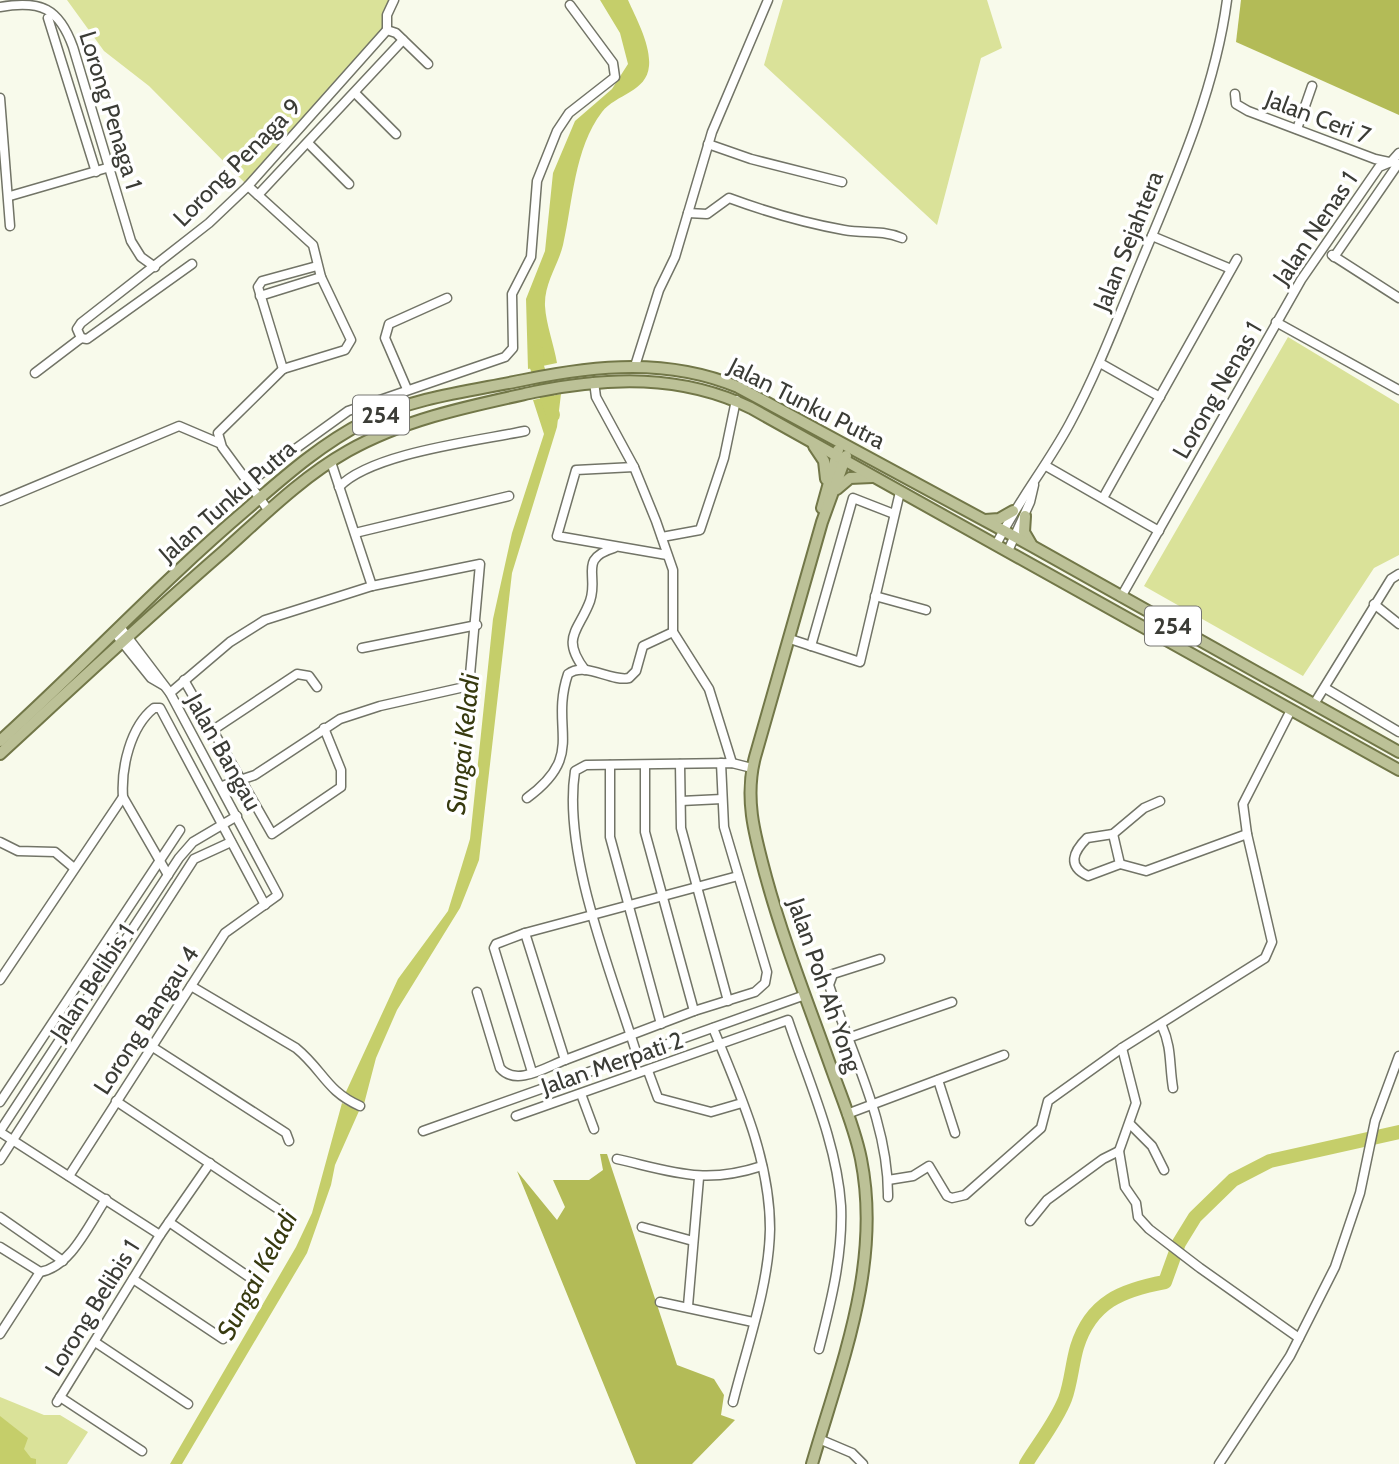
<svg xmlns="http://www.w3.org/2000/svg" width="1399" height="1464" viewBox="0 0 1399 1464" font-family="Cabin,sans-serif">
<rect width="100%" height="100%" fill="#f8faeb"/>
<!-- green -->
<g fill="#dae299">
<path d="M67,0H394L387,30L248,186L149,86L104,51Z"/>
<path d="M783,0H987L1002,48L981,58L937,225L764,65Z"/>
<path d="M1288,337L1399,404V555L1374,568L1303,676L1144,586Z"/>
<path d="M0,1397L44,1415H60L88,1432L67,1464H0Z"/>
</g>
<!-- forest -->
<g fill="#b3bb57">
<path d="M1241,0H1399V115L1236,42Z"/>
<path d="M600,1154H607L677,1365L714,1379L724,1395L721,1415L735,1420L692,1464H636L517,1171L557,1220L565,1207L553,1180H589L603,1170Z"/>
</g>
<!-- water -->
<g fill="#c5ce6a">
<path d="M600,0H628C636,18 651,45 649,66C647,92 616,94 602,112C574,149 573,202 563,245C558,266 544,283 545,306C546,324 554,345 557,363L528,369L526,299L545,251L553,173L575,121L612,89L628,64L620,33Z"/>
<path d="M561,394L557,427L512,573L479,860L460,908L397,1010L376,1058L364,1104L345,1094L398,979L448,911L470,839L493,619L512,533L544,434L533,400Z"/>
<path d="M342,1103L359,1111L335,1165L331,1185L307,1253L182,1464H170L296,1247L312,1213Z"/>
<path d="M0,1416L28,1438L24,1449L31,1458L36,1459V1464H0Z"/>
</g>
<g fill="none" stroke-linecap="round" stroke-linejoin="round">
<!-- river -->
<g stroke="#c5ce6a" stroke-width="14">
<path d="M537,352L535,361L553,415"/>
<path d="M1026,1464C1038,1444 1056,1422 1065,1399C1071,1383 1072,1364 1077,1347C1091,1302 1122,1290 1165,1282L1179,1243L1195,1217L1233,1180L1270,1161L1399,1132"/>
</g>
<!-- minor casing -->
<g stroke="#727467" stroke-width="11">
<g id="minor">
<path d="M0,7C41,0 59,8 73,47L131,241L141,257L155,267"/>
<path d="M48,18L96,172"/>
<path d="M387,30L396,33L428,64"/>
<path d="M387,30V15L394,0"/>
<path d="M355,93L396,134"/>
<path d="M1235,94L1236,104L1248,111L1375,159L1399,164"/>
<path d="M0,98L10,226"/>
<path d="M1297,129L1312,86"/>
<path d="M308,143L349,184"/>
<path d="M708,144L751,159L842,182"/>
<path d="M248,186L313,245L321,277L351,340L345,350L283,369"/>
<path d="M258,195L403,40"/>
<path d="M10,196L110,167"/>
<path d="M688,213L707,214L729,198C767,212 805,223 844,230C866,234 879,229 902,238"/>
<path d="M1152,236L1231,269"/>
<path d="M1332,255L1399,298"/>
<path d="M1334,257L1398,164"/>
<path d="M260,296L321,277"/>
<path d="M1276,322L1399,390"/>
<path d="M81,338L77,329L81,323L209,223L248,186L387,30"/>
<path d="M81,338L87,339L192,264"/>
<path d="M1100,363L1160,397"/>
<path d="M635,366L659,290L675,257L712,132L768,0"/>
<path d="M283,369L258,287L262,281L317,266"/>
<path d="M35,373L81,338"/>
<path d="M594,382L596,397L634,467L656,521L673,570V632L709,689L732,763"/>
<path d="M407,389L385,338L389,324L447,298"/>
<path d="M331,462L372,586"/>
<path d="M1046,466L1159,531"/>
<path d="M634,467L576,470L557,536L667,555"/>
<path d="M248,483L348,411L505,357L513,348L512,294L531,257L537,181L557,131L569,113L615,77L613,63L570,5"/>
<path d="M339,487C371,453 477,441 525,431"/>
<path d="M1103,498L1237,259"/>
<path d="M0,501L179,426L219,443"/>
<path d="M269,511L222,447L218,433L283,369"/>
<path d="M355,533L509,496"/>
<path d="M662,537L700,530L724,458L736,400"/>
<path d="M996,545C1017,502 1047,466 1070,423C1098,371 1118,317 1141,262C1176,178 1215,91 1227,0"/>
<path d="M1008,551L1030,502L1034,485"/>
<path d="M875,596L926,610"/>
<path d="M1121,597L1301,280L1379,167L1391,162L1399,153"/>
<path d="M1374,604L1399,624"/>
<path d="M114,632L151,678L163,685"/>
<path d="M790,639L860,662L900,492"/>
<path d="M811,646L853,498L894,514"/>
<path d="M362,648L477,625"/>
<path d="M585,670C560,637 579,631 590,601C599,575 578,559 614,548"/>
<path d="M184,680L272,834L341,787V770L324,728"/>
<path d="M1325,688L1399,732"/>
<path d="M170,693L230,642L265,620L372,586L480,564L469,686V728"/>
<path d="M1314,704L1391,579L1399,574"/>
<path d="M213,730L297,674L309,676L317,687"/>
<path d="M680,764L681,828L728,1001"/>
<path d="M610,765V837L661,1024"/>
<path d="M645,765V832L694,1011"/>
<path d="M222,786L255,775L340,719L380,706L469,686"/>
<path d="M527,798C587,754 549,730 568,674C585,661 610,682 629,678L636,671L643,646L673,632"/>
<path d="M681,801L722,799"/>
<path d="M1160,801L1144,808L1113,834L1087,838C1073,852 1067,866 1088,876L1120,864L1146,871L1247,834"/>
<path d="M1113,834L1120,864"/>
<path d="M0,842L18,851L55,852L74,868"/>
<path d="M168,875L123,797C121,768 130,727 154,708H160L265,905"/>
<path d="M525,933L565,1060L694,1011L755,992L765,983L767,972L724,827L721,763"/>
<path d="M880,959L833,974L829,985C851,1053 889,1124 888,1197"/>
<path d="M0,980L123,797"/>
<path d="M191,986L296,1048C323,1070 326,1091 360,1106"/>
<path d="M477,992L500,1068C516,1087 546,1067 565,1060"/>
<path d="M1162,1026C1172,1048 1169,1064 1173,1088"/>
<path d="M713,1028C739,1092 770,1158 770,1229C769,1286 747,1346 733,1402"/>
<path d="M848,1038L952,1002"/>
<path d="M151,1046L286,1133L289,1141"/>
<path d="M1122,1048L1136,1103L1119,1151L1125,1187L1136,1203L1138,1217L1149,1229L1200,1268L1299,1338"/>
<path d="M637,1055C612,974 562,854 575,771L586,765L732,763L752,768"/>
<path d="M648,1071L658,1098L711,1112L742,1103"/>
<path d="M532,1072L494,948L496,944L525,933L738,876"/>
<path d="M938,1080L955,1133"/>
<path d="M581,1094L594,1129"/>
<path d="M116,1101L284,1213L286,1226L277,1242L271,1245"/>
<path d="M0,1102L180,830"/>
<path d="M847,1114L1004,1055"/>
<path d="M516,1116L788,1020C808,1080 837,1143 841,1206C843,1255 831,1302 819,1349"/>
<path d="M1130,1124L1152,1146L1164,1170"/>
<path d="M0,1131L179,858L193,842L237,816"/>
<path d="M423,1131L805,995"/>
<path d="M0,1132L160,1235"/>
<path d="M617,1159C674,1172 704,1185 762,1166"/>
<path d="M0,1160L194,859L231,842"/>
<path d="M69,1176L225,933L278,895L170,693L120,627"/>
<path d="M888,1180L913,1176L929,1166L947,1196L952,1198L965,1195L1041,1128L1048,1101L1122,1048L1265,958L1272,942L1247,834L1243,804L1291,710"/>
<path d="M0,1217L63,1261"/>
<path d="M1030,1221L1047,1200L1103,1159L1119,1151"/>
<path d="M169,1222L249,1277"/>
<path d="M642,1227L693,1241"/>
<path d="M0,1247L40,1272"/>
<path d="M133,1279L223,1339"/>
<path d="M660,1302L753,1322"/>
<path d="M688,1306L699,1178"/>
<path d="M0,1334L40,1272C71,1267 89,1224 106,1199"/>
<path d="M95,1342L188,1404"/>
<path d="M60,1397L142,1451"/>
<path d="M57,1402L160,1235L210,1163"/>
<path d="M819,1439L852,1453L863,1464"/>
<path d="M1219,1464L1290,1356L1335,1267L1360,1193L1375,1121L1399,1056"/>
</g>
</g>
<!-- major casing -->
<g stroke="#727748" stroke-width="14">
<g id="major">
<path d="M814,446L824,461L826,479"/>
<path d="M837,489L850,478L872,477"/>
<path d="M822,508L838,450"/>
<path d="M1025,516L1024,532L1031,544"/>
<path d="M985,520L999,519L1013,511"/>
<path d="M0,741C84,665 161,582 247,509C285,476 321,444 366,421C415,397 471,391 524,380C597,365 668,358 738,387L1032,546L1399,752"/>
<path d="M0,754C74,686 148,617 224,551C263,516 302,477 348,451C405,419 470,406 534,392C608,377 681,374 751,408L1399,770"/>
<path d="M812,1464C841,1364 882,1264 861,1159C855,1129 843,1101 833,1073C810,1008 784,943 766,877C755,836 744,799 755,757L822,522L846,456"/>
</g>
</g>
<!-- minor -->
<use href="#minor" stroke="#fff" stroke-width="8"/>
<!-- major -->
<use href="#major" stroke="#bcc197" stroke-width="10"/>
</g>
<g text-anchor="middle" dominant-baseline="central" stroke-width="7" stroke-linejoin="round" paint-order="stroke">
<!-- shield labels -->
<g fill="#fff" stroke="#767672" stroke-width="2">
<rect x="353" y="395.5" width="56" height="39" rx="5"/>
<rect x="1145" y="606.5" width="56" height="39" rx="5"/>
</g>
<g font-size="23" font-weight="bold" fill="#3b3c36">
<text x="381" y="415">254</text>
<text x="1173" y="626">254</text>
</g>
<!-- street labels -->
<g font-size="24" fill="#3b3c36" stroke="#fff">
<text transform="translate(111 110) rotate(73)">Lorong Penaga 1</text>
<text transform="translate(1318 117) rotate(21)">Jalan Ceri 7</text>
<text transform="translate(237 162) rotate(-45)">Lorong Penaga 9</text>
<text transform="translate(1315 228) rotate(-56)">Jalan Nenas 1</text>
<text transform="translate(1128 241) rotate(-68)">Jalan Sejahtera</text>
<text transform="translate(1217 390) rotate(-60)">Lorong Nenas 1</text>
<text transform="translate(807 403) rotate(27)">Jalan Tunku Putra</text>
<text transform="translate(227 501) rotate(-41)">Jalan Tunku Putra</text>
<text transform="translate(224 752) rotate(61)">Jalan Bangau</text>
<text transform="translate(92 982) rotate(-57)">Jalan Belibis 1</text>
<text transform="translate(825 985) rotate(71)">Jalan Poh Ah Yong</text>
<text transform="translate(146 1020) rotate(-57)">Lorong Bangau 4</text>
<text transform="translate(612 1063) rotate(-19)">Jalan Merpati 2</text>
<text transform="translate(92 1308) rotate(-58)">Lorong Belibis 1</text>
</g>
<!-- water labels -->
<g font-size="26" font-style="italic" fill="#373a0f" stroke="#fff">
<text transform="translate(463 744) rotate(-84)">Sungai Keladi</text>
<text transform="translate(257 1275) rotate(-62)">Sungai Keladi</text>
</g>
</g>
</svg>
